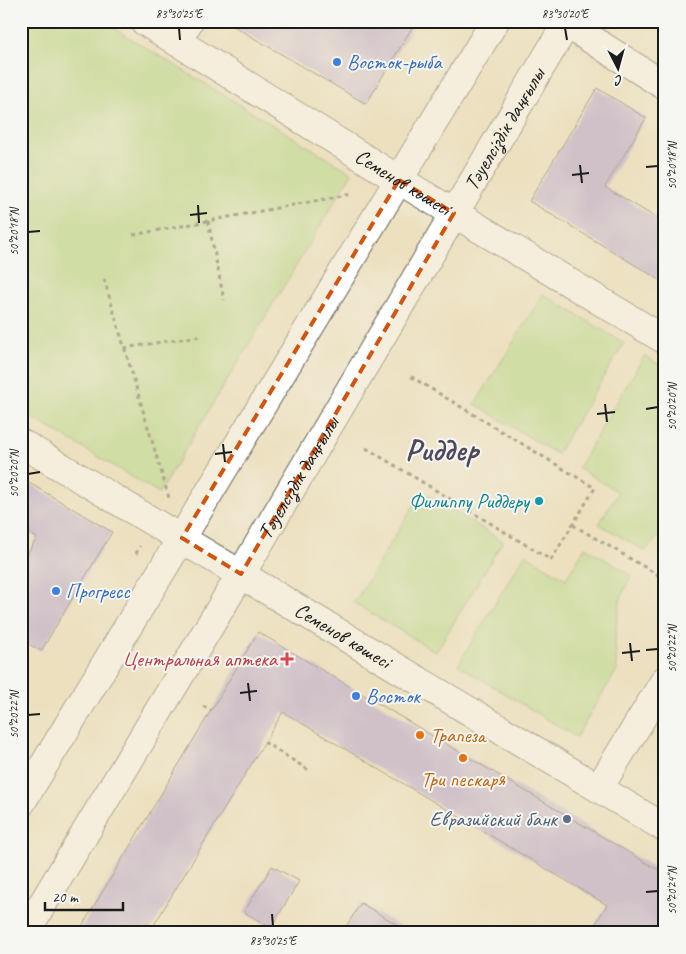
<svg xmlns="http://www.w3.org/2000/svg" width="686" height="954" viewBox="0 0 686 954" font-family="Caveat,sans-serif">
<rect width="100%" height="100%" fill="#f6f6f2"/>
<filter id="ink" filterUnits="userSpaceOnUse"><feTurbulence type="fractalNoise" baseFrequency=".02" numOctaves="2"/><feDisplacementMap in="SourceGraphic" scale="10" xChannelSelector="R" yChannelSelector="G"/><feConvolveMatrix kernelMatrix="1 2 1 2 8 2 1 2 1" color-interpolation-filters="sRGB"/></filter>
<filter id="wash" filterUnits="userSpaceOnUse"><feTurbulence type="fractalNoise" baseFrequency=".0096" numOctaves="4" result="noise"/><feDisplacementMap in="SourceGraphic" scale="20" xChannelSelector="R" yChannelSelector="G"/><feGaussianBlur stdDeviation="1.12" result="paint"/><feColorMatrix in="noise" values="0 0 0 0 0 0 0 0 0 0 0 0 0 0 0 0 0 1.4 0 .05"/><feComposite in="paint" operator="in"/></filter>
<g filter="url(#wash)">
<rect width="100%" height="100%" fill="#ece0bf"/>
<!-- green -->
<g fill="#aed985" stroke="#657a50">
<path d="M21,21H102L352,173L159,493L21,411Z"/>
<path d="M543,294L624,343L557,454L475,404Z"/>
<path d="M644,356L665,368V529L645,551L599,524L618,492L578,468Z"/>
<path d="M422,492L503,541L436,652L354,603Z"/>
<path d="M585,547L631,575L621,598L617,620L615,642L617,670L576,737L458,665L525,554L566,579Z"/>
</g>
<g id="blocks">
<!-- building -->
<g fill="#ad9cd6">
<path d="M225,21H416L366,104Z"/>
<path d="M597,88L646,118L605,187L665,223V283L529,201Z"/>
<path d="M21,478L112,532L41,651L21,640V564L37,538L21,529Z"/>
<path d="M258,632L665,874V933H590L607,905L283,712L149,933H78Z"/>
<path d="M272,866L299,881L271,928L244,912Z"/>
<path d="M361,903L411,933H342Z"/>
</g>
</g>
</g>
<g filter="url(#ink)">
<use href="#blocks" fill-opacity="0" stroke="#656155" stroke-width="1"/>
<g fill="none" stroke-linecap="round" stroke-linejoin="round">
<!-- minor casing -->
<g stroke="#656155" stroke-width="30">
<g id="minor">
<path id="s1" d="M144,21L399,180L665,340"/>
<path d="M567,24L665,86"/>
<path d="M177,42L189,21"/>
<path id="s2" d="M21,443L665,828"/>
<path d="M599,788L665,680"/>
<path d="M21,803L495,21"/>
<path id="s3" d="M25,933L241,574L568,21"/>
</g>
</g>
<!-- path -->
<g stroke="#656155" stroke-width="3" stroke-dasharray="4 4" stroke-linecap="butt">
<path d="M208,221L224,300"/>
<path d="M133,235L352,194"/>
<path d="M104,279L169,498"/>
<path d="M124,348L200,336"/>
<path d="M366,448L551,560L595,488L410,376"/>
<path d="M573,525L665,579"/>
<path d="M136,554L140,546"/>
<path d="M203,706L211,711"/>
<path d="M264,742L310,771"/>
</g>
<!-- minor -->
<use href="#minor" stroke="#fff" stroke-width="28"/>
</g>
</g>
<!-- marked area -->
<path d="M0 0H686V954H0ZM399,180L454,213L241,574L182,538Z" fill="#ece0bf" fill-opacity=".55" fill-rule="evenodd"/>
<path fill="none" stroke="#d4530e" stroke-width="4" stroke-dasharray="10 6" stroke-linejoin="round" d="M399,180L454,213L241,574L182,538Z"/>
<!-- ticks -->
<path fill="none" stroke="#1c1c1c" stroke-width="2" d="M179,28L180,40M565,28L567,40M580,165L582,183M646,167L658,166M572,175L589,173M198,205L199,223M190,215L207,213M28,232L40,231M605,404L607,422M646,409L658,407M597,414L615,412M223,444L225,462M215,454L232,452M28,474L40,472M630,643L632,661M646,650L658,649M622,653L640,651M248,683L250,701M240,693L257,691M28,715L40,714M646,892L658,891M272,914L273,926"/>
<!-- markers -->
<g fill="#3f7fe0" stroke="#f6f6f2" stroke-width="2">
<circle cx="337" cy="62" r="5"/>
<circle cx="56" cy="591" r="5"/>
<circle cx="356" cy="696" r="5"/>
</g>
<circle fill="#0f9aa8" stroke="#f6f6f2" stroke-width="2" cx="539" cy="501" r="5"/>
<path fill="#e0444e" stroke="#f6f6f2" stroke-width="2" d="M284.5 651.5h5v5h5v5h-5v5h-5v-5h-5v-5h5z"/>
<g fill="#e8710a" stroke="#f6f6f2" stroke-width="2">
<circle cx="420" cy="735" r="5"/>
<circle cx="463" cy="758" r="5"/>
</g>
<circle fill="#5c6f8a" stroke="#f6f6f2" stroke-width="2" cx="567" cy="819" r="5"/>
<g text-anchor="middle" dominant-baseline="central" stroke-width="4" stroke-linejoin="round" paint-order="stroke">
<!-- shop labels -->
<g font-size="21" fill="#366cbe" stroke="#f6f6f2" text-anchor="start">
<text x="347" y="62">Восток-рыба</text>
<text x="66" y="591">Прогресс</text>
<text x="366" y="696">Восток</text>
</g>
<!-- street labels -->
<g font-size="21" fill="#1c1c1c" stroke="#f6f6f2">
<text stroke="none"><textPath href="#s3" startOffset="936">Тәуелсіздік даңғылы</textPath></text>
<text stroke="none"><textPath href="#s1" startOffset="305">Семенов көшесі</textPath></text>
<text stroke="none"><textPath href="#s3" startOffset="531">Тәуелсіздік даңғылы</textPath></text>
<text stroke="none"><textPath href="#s2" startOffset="375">Семенов көшесі</textPath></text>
</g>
<!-- culture labels -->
<g font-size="21" fill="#0d838f" stroke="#f6f6f2" text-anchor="end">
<text x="529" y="501">Филиппу Риддеру</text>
</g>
<!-- health labels -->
<g font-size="21" fill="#be3a42" stroke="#f6f6f2" text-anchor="end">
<text x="277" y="659">Центральная аптека</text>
</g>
<!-- food labels -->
<g font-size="21" fill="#c56008" stroke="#f6f6f2" text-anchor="start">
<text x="430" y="735">Трапеза</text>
<text x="463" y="779" text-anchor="middle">Три пескаря</text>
</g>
<!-- service labels -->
<g font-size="21" fill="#4e5e75" stroke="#f6f6f2" text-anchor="end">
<text x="557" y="819">Евразийский банк</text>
</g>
<!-- town labels -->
<g font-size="31" font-weight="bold" fill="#4f495d" stroke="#f6f6f2">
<text x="442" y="449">Риддер</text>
</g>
</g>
<!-- margin -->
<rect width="686" height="954" fill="none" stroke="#f6f6f2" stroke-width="55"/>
<!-- north arrow -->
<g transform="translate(618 68) rotate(174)" stroke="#f6f6f2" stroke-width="4" paint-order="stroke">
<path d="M0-4L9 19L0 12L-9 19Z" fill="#1c1c1c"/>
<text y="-8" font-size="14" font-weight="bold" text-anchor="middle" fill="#1c1c1c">С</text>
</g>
<!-- scale -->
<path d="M45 902v8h78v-8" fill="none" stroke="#1c1c1c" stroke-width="2.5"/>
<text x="52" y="902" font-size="15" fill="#1c1c1c" stroke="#f6f6f2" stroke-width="4" paint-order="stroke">20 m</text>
<rect x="28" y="28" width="630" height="898" fill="none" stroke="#1c1c1c" stroke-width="2"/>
<g font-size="12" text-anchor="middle" fill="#1c1c1c">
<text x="179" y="18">83°30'25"E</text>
<text x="565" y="18">83°30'20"E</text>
<text transform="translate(672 166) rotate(-90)" y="4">50°20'18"N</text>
<text transform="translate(14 232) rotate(-90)" y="4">50°20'18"N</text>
<text transform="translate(672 407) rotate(-90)" y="4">50°20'20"N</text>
<text transform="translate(14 474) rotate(-90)" y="4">50°20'20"N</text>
<text transform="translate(672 649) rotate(-90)" y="4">50°20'22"N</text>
<text transform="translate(14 715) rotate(-90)" y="4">50°20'22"N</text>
<text transform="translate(672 891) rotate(-90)" y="4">50°20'24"N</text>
<text x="273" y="945">83°30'25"E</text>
</g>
</svg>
